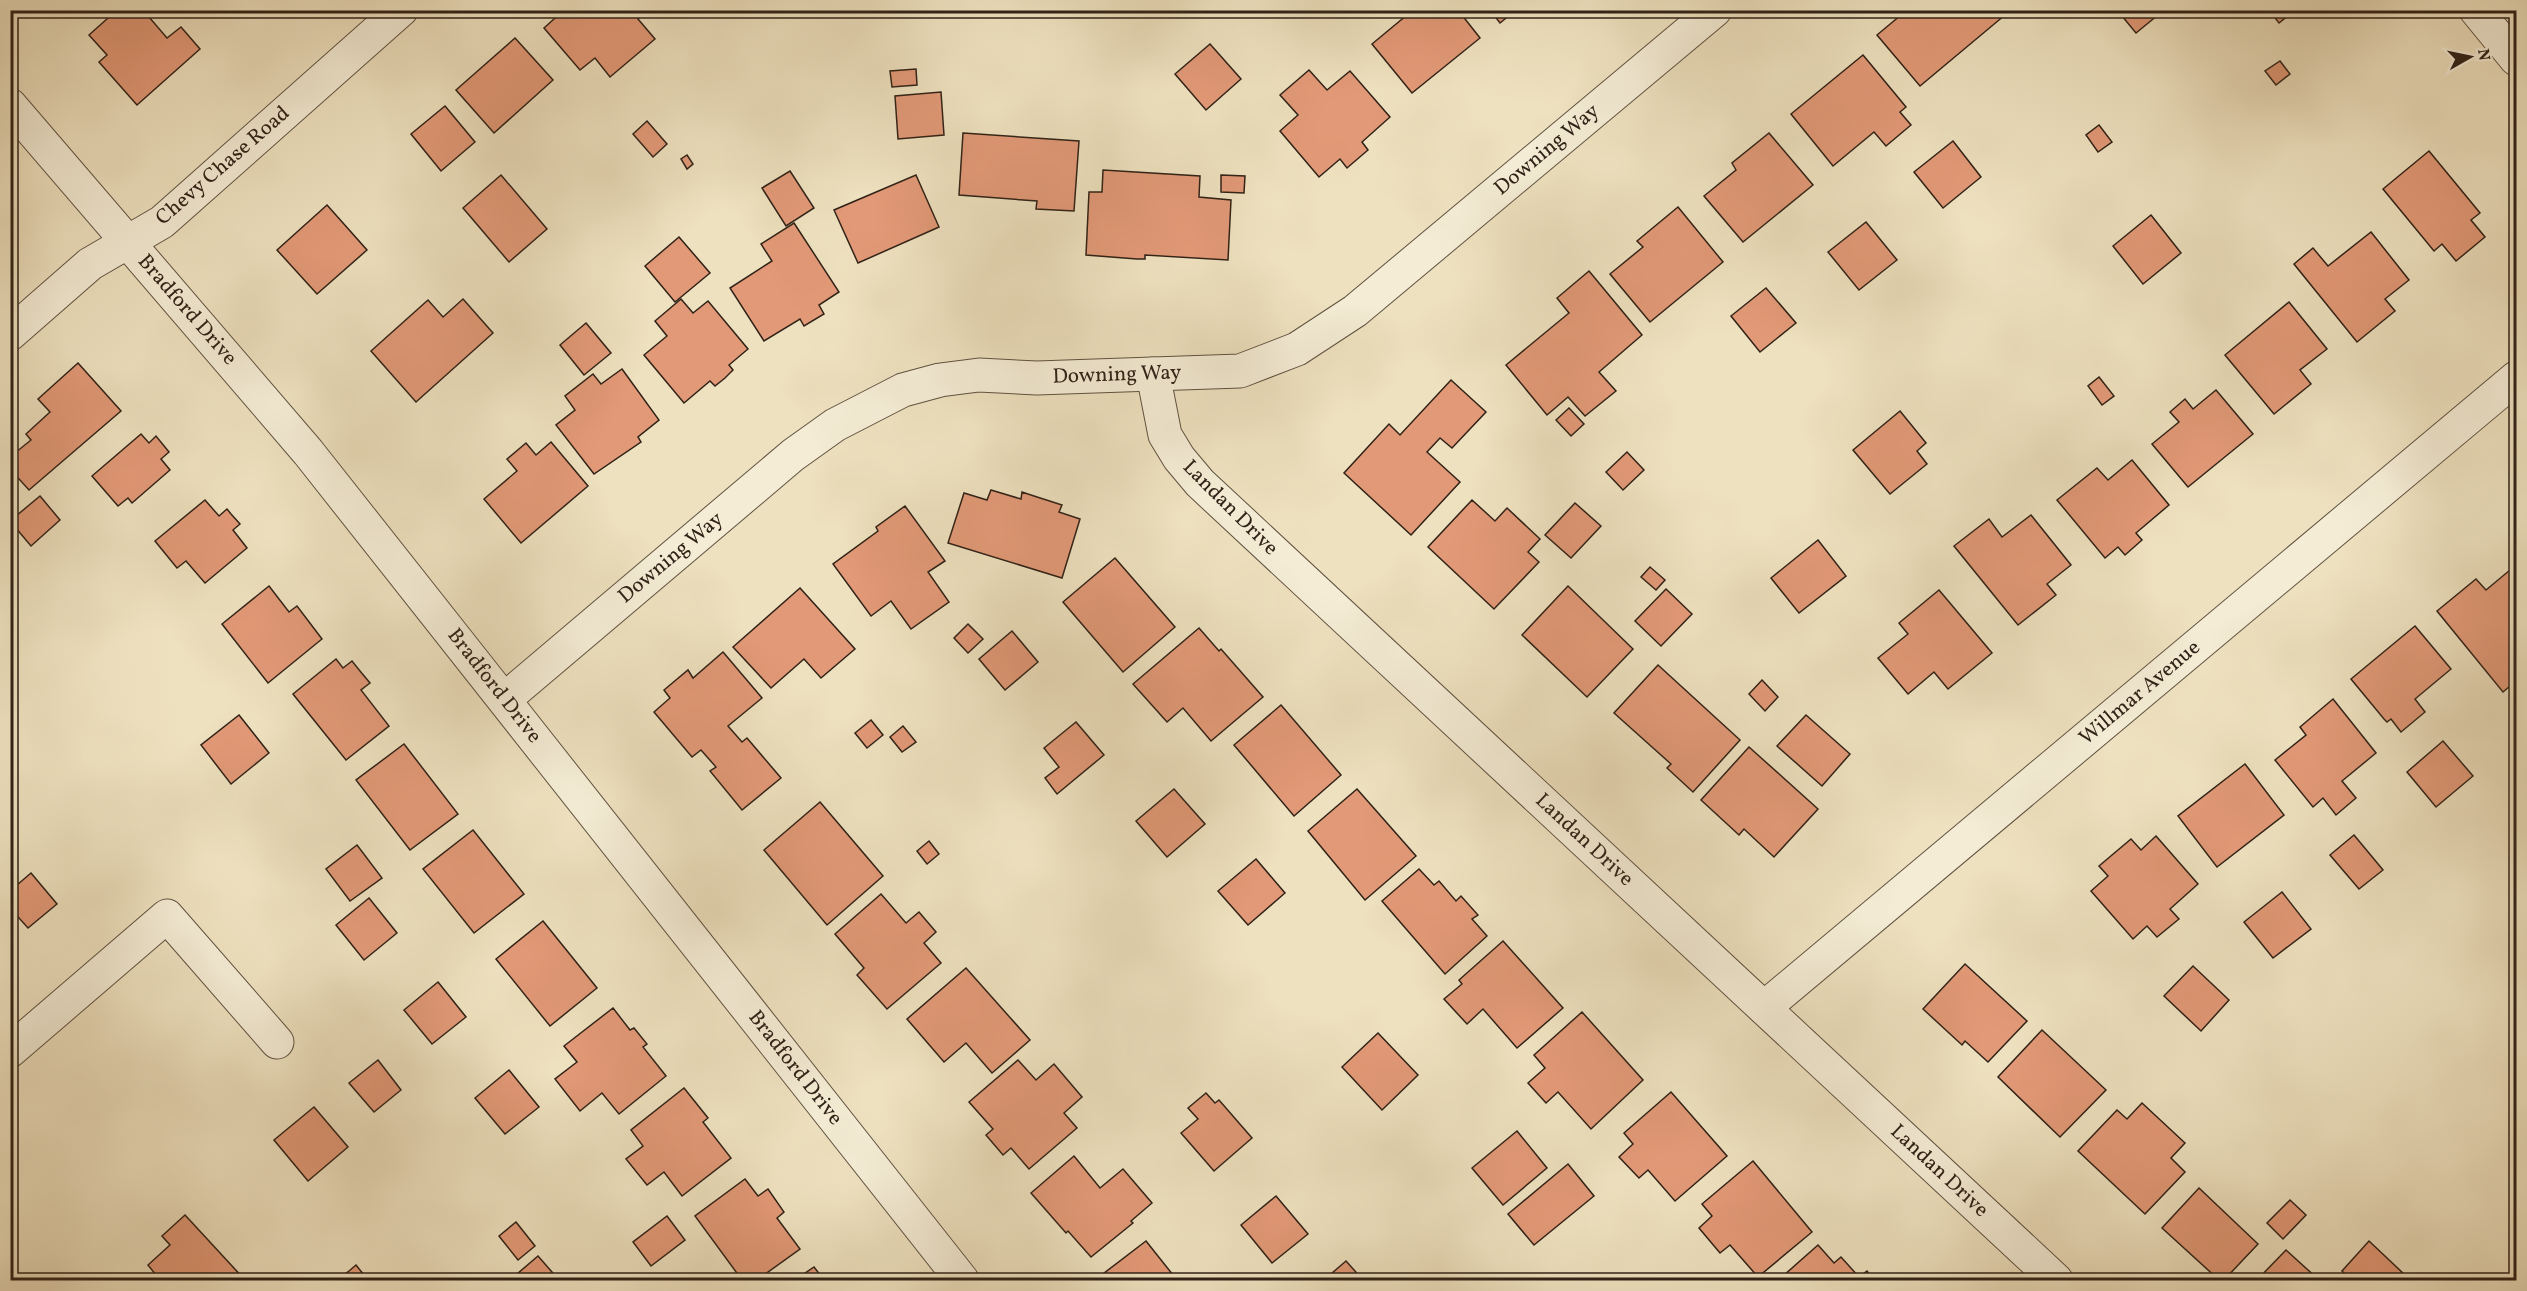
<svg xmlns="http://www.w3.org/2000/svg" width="2527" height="1291" viewBox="0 0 2527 1291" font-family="Vollkorn,serif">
<rect width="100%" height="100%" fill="#eee1bf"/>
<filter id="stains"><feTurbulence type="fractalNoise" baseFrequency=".00333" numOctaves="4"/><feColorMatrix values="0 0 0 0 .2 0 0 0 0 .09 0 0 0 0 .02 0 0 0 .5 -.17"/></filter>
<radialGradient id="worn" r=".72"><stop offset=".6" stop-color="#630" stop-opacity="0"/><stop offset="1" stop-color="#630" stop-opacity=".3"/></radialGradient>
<!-- building -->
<g fill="#e29977" stroke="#302217" stroke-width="1.5">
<path d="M117,10H143L167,38L181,27L200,49L137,105L99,62L107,55L89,35Z"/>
<path d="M564,10H640L643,14L638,19L655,39L610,77L595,58L580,70L544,28Z"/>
<path d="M1413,10H1458L1480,38L1412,93L1372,44Z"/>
<path d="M1490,10H1516L1500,23Z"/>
<path d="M1907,10H2001L2005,15L1920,86L1877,35Z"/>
<path d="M2117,10H2164L2136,33Z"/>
<path d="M2269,10H2295L2279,23Z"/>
<path d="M515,38L553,80L494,133L456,90Z"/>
<path d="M1210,44L1241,79L1206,110L1175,74Z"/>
<path d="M1863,55L1906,107L1900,112L1911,125L1886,146L1874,132L1833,166L1791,114Z"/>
<path d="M2280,61L2290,74L2276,85L2265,71Z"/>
<path d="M916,69L917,85L892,87L890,71Z"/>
<path d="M1309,70L1327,90L1350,71L1390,117L1362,142L1368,150L1347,168L1340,159L1319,177L1280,131L1298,115L1280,95Z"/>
<path d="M941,92L944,135L898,139L895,96Z"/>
<path d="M445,106L475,142L441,171L411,134Z"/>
<path d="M647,121L667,144L653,157L633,134Z"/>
<path d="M2099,125L2112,142L2098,152L2086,135Z"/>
<path d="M963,133L1079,141L1074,211L1036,209L1037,201L959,195Z"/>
<path d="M1769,133L1813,185L1743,242L1704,196L1736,170L1732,163Z"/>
<path d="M1953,141L1981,177L1943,208L1914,172Z"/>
<path d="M2429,151L2480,213L2471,220L2485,237L2456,261L2442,244L2434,251L2383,189Z"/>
<path d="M687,155L693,164L687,169L681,159Z"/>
<path d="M1103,170L1200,176L1199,197L1231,200L1228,260L1145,255V259H1137L1086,255L1089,192H1102Z"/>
<path d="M790,171L814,208L786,226L762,188Z"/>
<path d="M501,175L547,229L509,262L463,208Z"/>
<path d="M916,175L939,227L858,263L834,210Z"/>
<path d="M1221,175L1245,176L1244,193L1221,192Z"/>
<path d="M327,205L367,250L317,294L277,250Z"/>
<path d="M1678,207L1723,262L1650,322L1610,274L1643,247L1637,241Z"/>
<path d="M2151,215L2181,253L2143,284L2113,246Z"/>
<path d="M1866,222L1897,260L1859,290L1828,252Z"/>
<path d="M794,223L839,292L819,305L824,314L804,326L800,319L764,341L730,288L772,261L761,244Z"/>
<path d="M2371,232L2409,280L2385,299L2395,311L2357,342L2294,264L2313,248L2328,266Z"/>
<path d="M679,237L710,273L675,302L645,266Z"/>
<path d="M1589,271L1642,335L1599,372L1616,391L1585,416L1568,397L1547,415L1506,365L1569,313L1557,298Z"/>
<path d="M1766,288L1796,323L1760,352L1731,316Z"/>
<path d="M463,299L493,333L416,402L371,351L428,300L443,317Z"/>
<path d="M681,299L693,313L708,301L748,349L729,365L733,370L725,378L715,386L710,381L684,403L644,355L667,336L655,321Z"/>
<path d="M2289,302L2327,349L2300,370L2311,384L2274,414L2225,355Z"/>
<path d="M586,323L611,353L584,375L560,345Z"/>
<path d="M78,363L121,411L29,490L10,469V457L31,440L26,434L50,412L38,399Z"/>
<path d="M622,369L659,420L638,437L641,442L594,474L556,425L575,410L565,396L593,374L601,384Z"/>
<path d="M2099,377L2114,396L2102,405L2088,386Z"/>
<path d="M1451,380L1486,412L1452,448L1440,438L1427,452L1460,482L1411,535L1344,473L1389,424L1400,435Z"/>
<path d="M2216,390L2253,434L2188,487L2152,444L2179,422L2170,412L2185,399L2193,409Z"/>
<path d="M1569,408L1584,424L1571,436L1556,420Z"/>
<path d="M1900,411L1926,443L1917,451L1927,464L1890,494L1853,450Z"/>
<path d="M141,434L149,443L156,436L169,452L161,459L170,470L132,503L128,498L118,506L92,476Z"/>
<path d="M551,442L588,486L521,543L484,499L517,471L507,459L526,443L536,455Z"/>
<path d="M1627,452L1644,470L1623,490L1606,472Z"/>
<path d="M2132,460L2169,505L2136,533L2142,540L2125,555L2118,547L2105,558L2057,500L2097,468L2108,480Z"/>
<path d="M991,490L1021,499L1022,492L1034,496L1062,505L1059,512L1080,519L1062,578L948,543L964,493L987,500Z"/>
<path d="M40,496L60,520L31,546L10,521Z"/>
<path d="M205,500L219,516L227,509L231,514L240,524L233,530L247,548L205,583L186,561L177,568L155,541Z"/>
<path d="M1472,500L1495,521L1507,508L1540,539L1528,552L1539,562L1494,609L1428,547Z"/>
<path d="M1575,503L1601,526L1571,558L1545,535Z"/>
<path d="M905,506L945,561L928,572L949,602L911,629L891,601L871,616L833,564L878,531L876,527Z"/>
<path d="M2031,515L2071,565L2047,584L2056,595L2018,625L1954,546L1989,519L2002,537Z"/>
<path d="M1818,540L1846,576L1799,613L1771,578Z"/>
<path d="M1115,558L1175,627L1123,672L1063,602Z"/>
<path d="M1650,567L1665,580L1656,590L1641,577Z"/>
<path d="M2510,570L2516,578V681L2503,692L2437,611L2476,579L2486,590Z"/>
<path d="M269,586L289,612L297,606L322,639L268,683L222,624Z"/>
<path d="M1568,586L1633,649L1587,697L1522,635Z"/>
<path d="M800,588L855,649L821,678L804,659L771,688L733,647Z"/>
<path d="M1666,589L1692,614L1661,646L1635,621Z"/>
<path d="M1939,590L1992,653L1948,689L1934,672L1908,694L1878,658L1908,634L1899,623Z"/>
<path d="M968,624L983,639L968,653L954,638Z"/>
<path d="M2415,626L2451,669L2415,699L2425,712L2401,732L2391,719L2387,722L2384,719L2351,679Z"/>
<path d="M1199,628L1219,651L1221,649L1263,697L1211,741L1183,708L1167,722L1133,684Z"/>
<path d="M1012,631L1038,662L1005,690L979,659Z"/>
<path d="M723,652L762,698L728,726L742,742L747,738L781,778L742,810L710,771L716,767L701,750L692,757L654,712L670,698L664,690L688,670L693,678Z"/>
<path d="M336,659L343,668L352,661L360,671L370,683L361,690L389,726L346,760L293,694Z"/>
<path d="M1658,665L1740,740L1693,792L1667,768L1671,764L1614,713Z"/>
<path d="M1762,680L1778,697L1765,711L1749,694Z"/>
<path d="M2333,699L2376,753L2342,781L2356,798L2336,815L2323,798L2313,807L2275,760L2306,735L2300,727Z"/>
<path d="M1281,705L1341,775L1294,816L1234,745Z"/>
<path d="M239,715L269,753L231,784L201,745Z"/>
<path d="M1806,715L1850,754L1822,786L1777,746Z"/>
<path d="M871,720L883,735L867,748L855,733Z"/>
<path d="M1076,722L1104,755L1057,794L1045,778L1059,767L1044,748Z"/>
<path d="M903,726L916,742L902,752L890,737Z"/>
<path d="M2443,741L2473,776L2436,807L2407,772Z"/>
<path d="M404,744L458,814L410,850L356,780Z"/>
<path d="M1749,747L1818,809L1774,857L1744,829L1739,835L1701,800Z"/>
<path d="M2245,764L2284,815L2217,867L2178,816Z"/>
<path d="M1174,789L1205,824L1167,857L1136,821Z"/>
<path d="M1357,789L1416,856L1365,900L1308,831Z"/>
<path d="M820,802L883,876L827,925L764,850Z"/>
<path d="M473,830L524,894L474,933L423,869Z"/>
<path d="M2354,835L2383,870L2359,889L2330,855Z"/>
<path d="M2156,836L2198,884L2170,909L2179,919L2157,937L2147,926L2133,939L2091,891L2108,876L2099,866L2131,839L2141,850Z"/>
<path d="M929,841L939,854L927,864L917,851Z"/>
<path d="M357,845L382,878L350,901L326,869Z"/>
<path d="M1256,859L1285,893L1248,925L1218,891Z"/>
<path d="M1419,869L1434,885L1439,881L1456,901L1461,896L1478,915L1472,919L1487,936L1445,974L1382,901Z"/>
<path d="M31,873L57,904L28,928L10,908V891Z"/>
<path d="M2282,892L2311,929L2273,958L2244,922Z"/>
<path d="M881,894L906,923L919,912L936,932L924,943L941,963L887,1009L857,975L864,968L835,934Z"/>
<path d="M369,898L397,933L364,960L336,925Z"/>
<path d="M543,921L597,988L550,1026L496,959Z"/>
<path d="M1503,941L1563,1008L1517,1048L1483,1009L1467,1024L1444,999L1462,984L1459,980Z"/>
<path d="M1965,964L2027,1021L1988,1062L1965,1041L1962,1045L1923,1009Z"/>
<path d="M2193,966L2229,1000L2201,1031L2164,996Z"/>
<path d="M966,968L1030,1040L992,1073L966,1043L944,1062L907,1019Z"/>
<path d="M438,982L466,1017L432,1044L404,1010Z"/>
<path d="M613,1008L630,1030L634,1028L647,1044L643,1047L666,1076L619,1114L602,1093L580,1111L555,1079L577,1062L564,1046Z"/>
<path d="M1582,1012L1643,1080L1591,1129L1558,1092L1546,1103L1528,1083L1545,1068L1534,1055Z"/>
<path d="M2042,1030L2106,1090L2060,1137L1998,1077Z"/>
<path d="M1378,1033L1418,1075L1382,1110L1342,1067Z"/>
<path d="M378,1060L401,1090L374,1112L349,1083Z"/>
<path d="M1018,1060L1036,1080L1054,1064L1082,1097L1064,1113L1077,1128L1029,1169L1011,1148L1003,1155L986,1135L993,1129L969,1102Z"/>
<path d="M509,1070L539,1107L505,1134L475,1098Z"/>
<path d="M684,1088L708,1118L703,1122L731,1158L682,1196L664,1172L647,1185L626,1159L643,1146L631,1130Z"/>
<path d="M1671,1092L1727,1156L1675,1201L1648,1170L1639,1178L1619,1157L1633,1144L1624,1133Z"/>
<path d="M1206,1093L1215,1103L1219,1100L1252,1138L1214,1171L1181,1133L1198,1119L1188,1108Z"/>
<path d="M2142,1103L2185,1143L2171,1158L2185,1172L2145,1214L2078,1151L2117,1110L2127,1119Z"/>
<path d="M314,1107L348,1147L308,1181L274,1140Z"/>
<path d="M1517,1131L1547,1168L1503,1205L1472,1168Z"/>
<path d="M1074,1156L1100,1188L1123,1169L1152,1203L1131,1221L1133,1223L1091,1257L1068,1231L1066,1233L1031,1193Z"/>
<path d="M1753,1161L1812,1232L1758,1277L1730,1245L1720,1253L1699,1228L1712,1216L1702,1204Z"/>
<path d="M1568,1164L1594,1196L1534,1245L1508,1214Z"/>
<path d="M745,1179L758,1196L768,1189L784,1212L777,1218L800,1249L757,1280H742L695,1216Z"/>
<path d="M2199,1188L2258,1244L2224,1280H2219L2162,1228Z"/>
<path d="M1276,1196L1308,1234L1272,1263L1241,1225Z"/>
<path d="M2290,1200L2306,1215L2283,1239L2267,1223Z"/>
<path d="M185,1215L245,1280H160L148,1265L170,1245L162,1236Z"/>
<path d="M667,1216L685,1240L651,1266L633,1242Z"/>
<path d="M516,1222L535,1246L518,1260L499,1236Z"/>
<path d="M1146,1241L1177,1280H1095Z"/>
<path d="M2369,1241L2405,1275L2400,1280H2351L2342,1271Z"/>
<path d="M1818,1245L1834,1263L1841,1257L1859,1277L1867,1271L1874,1280H1787L1783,1276Z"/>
<path d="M2286,1250L2319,1280H2257Z"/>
<path d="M538,1256L559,1280H510Z"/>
<path d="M1346,1261L1363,1280H1324Z"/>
<path d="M356,1265L368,1280H336L349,1271Z"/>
<path d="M814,1267L824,1280H795Z"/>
</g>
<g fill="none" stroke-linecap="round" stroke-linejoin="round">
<!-- minor casing -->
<g stroke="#605241" stroke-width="35">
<g id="minor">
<path d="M2476,10L2516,59"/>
<path d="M10,105L308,452L962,1280"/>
<path d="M10,334L90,264L162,222L401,10"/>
<path d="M1153,374L1165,435L1179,458L1200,483L2056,1280"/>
<path d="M505,699L793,455L835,425L903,390L940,380L979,375L1037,378L1240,371L1297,349L1355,311L1715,10"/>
<path d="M1764,1008L2516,378"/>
<path d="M10,1051L167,916L277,1042"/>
</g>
</g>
<!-- minor -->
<use href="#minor" stroke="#f4ecd5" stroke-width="33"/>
</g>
<g text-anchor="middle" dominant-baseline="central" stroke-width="5" stroke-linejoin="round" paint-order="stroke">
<!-- street labels -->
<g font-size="21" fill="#302217" stroke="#f4ecd5">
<text transform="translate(1547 150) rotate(-40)">Downing Way</text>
<text transform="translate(223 166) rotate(-41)">Chevy Chase Road</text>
<text transform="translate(187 310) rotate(49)">Bradford Drive</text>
<text transform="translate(1117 375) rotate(-2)">Downing Way</text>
<text transform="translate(1230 508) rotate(45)">Landan Drive</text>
<text transform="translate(671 558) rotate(-40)">Downing Way</text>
<text transform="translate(494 686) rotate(52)">Bradford Drive</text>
<text transform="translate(2140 693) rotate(-40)">Willmar Avenue</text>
<text transform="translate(1584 840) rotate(43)">Landan Drive</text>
<text transform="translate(795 1068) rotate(52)">Bradford Drive</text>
<text transform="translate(1939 1171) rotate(43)">Landan Drive</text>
</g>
</g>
<!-- margin -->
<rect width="2527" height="1291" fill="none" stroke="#eee1bf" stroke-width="36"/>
<rect x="12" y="12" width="2503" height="1267" fill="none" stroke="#302217" stroke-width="3"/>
<rect x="18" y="18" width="2491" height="1255" fill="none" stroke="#302217" stroke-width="1.5"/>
<!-- north arrow -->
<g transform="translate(2470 57) rotate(81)" stroke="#f4ecd5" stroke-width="4.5" paint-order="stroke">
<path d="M0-4.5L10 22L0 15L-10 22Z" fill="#302217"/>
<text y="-9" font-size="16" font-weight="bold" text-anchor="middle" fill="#302217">N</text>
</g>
<rect width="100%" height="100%" filter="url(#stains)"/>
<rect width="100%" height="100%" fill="url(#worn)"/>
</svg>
